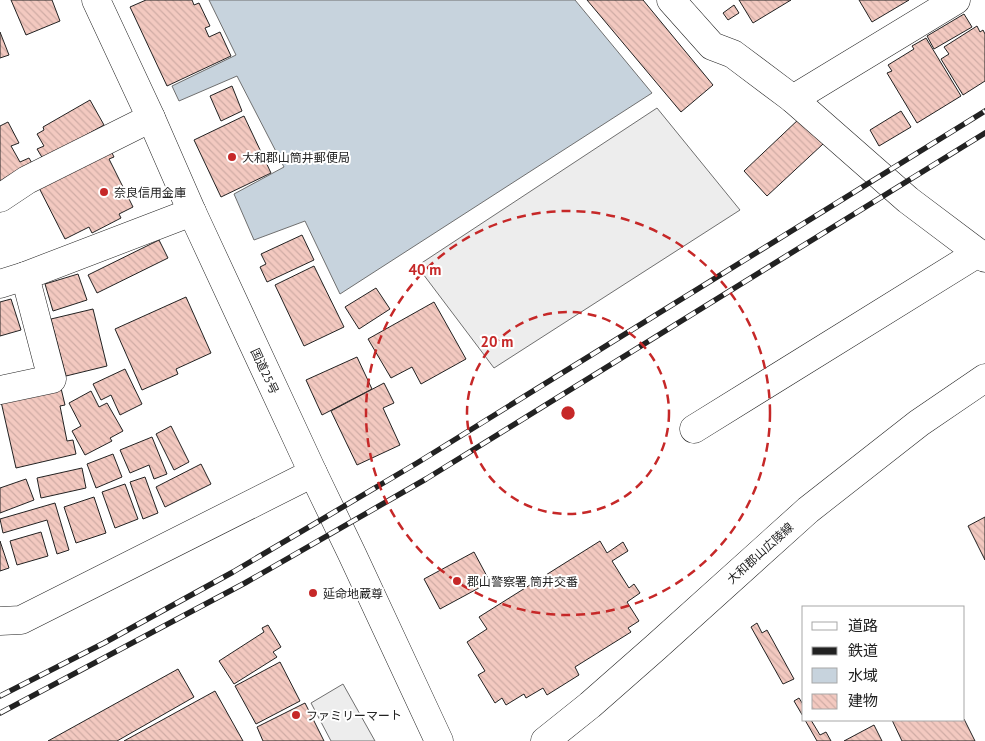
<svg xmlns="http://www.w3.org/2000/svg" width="985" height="741" viewBox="0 0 985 741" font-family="'PT Sans','Noto Sans JP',sans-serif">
<defs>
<pattern id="building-back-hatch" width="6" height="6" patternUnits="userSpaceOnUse" patternTransform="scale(1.25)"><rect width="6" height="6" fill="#f3c9c0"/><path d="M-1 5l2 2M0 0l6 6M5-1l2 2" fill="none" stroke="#d0aca5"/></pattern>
</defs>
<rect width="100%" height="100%" fill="#fff"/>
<!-- parking -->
<g fill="#ededed" stroke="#6f6f6f">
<path d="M657,108L740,210L494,368L417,266Z"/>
<path d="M343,684L375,741H331L311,703Z"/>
</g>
<!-- water -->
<path fill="#c7d3dd" stroke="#6f6f6f" d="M209,0H575L652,93L340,294L305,221L254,240L234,194L284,167L237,76L179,101L172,86L236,55Z"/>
<!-- building -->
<g fill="url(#building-back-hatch)" stroke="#222">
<path d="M11,0H52L60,21L26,35Z"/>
<path d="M146,0H192L194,5L199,3L210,26L205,28L209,37L220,32L231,56L167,86L130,7Z"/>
<path d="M587,0H643L713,85L681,112Z"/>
<path d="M739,0H791L753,23Z"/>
<path d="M859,0H909L872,22Z"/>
<path d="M734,5L739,13L728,20L723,13Z"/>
<path d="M964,14L972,27L934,49L927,36Z"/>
<path d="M977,26L980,32L983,30L985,34V81L963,95L941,59L949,54L944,47Z"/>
<path d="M0,32L9,55L0,58Z"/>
<path d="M926,38L961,96L917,123L887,73L892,71L888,65L914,49L912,46Z"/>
<path d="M232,86L242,111L221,121L210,96Z"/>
<path d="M90,100L104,125L43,159L37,149L44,146L37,134L44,130L43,127Z"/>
<path d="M901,111L911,127L879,146L870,130Z"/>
<path d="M244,116L271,173L221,197L194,140Z"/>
<path d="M800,118L823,144L767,196L744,171Z"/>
<path d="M8,122L19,143L11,146L20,162L29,158L33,165L0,182V126Z"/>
<path d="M106,141L114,157L109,159L133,207L119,214L121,218L92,233L89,227L65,239L34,178Z"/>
<path d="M302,235L314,260L267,282L260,267L266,264L261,254Z"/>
<path d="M159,240L168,258L97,293L88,275Z"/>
<path d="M314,266L344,327L304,346L275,285Z"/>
<path d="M78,274L87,300L53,311L45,284Z"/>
<path d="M376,288L390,309L359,329L345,307Z"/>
<path d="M186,297L211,353L176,369L178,374L142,390L115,329Z"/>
<path d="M11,299L21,330L0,336V302Z"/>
<path d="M434,302L466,359L421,384L412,367L391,378L368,339Z"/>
<path d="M93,309L107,366L66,376L51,319Z"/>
<path d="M357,357L372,389L322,415L306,380Z"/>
<path d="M125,369L142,404L120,415L111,395L101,400L93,384Z"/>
<path d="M384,383L394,403L383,408L400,445L357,465L331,411Z"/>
<path d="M60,384L65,405L60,406L67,441L73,440L76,454L16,468L0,397Z"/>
<path d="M91,391L99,407L107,403L123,431L110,438L112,441L85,455L72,431L81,426L69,403Z"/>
<path d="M171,426L189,462L174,470L156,434Z"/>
<path d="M152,437L167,474L154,479L149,465L130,473L120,450Z"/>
<path d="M113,454L122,477L96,488L87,464Z"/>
<path d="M201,464L211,484L165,507L156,487Z"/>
<path d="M82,468L86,488L41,498L37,478Z"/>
<path d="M145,477L158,513L143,519L130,482Z"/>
<path d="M26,479L34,500L0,513V488Z"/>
<path d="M125,484L138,519L115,528L102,492Z"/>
<path d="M94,497L106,533L76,543L64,507Z"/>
<path d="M55,503L69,550L57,554L47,520L3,533L0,519Z"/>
<path d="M985,517V560L968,526Z"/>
<path d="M41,532L48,556L17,565L10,541Z"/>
<path d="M0,541L9,568L0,571Z"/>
<path d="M600,541L607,553L623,542L628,551L612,561L629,588L634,584L640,593L627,602L639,621L628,628L631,632L575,667L579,675L547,695L543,688L526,698L524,694L506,705L502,698L495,703L478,675L485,671L467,642L487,629L479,617Z"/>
<path d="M474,552L490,582L440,609L424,579Z"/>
<path d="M757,623L762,633L767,630L794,679L783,684L751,627Z"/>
<path d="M268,625L281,647L273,652L277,657L234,684L219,661L264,632L262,628Z"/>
<path d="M280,662L300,701L256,724L235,686Z"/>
<path d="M178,669L194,697L117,741H48Z"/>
<path d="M215,691L243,741H124Z"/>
<path d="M799,698L804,706V718L794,701Z"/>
<path d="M305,703L324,741H263L257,727Z"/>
<path d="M964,719L975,741H902L892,720Z"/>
<path d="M805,720H811L820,735L826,732L831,741H817Z"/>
<path d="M874,725L882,741H844Z"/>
</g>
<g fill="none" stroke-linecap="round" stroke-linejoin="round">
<!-- minor casing -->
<g stroke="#222" stroke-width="29">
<g id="minor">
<path d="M671,0L712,46L733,54L793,99L908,200L985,258"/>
<path d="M793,99L956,0"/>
<path d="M0,198L27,180L151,118"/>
<path d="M0,284L25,276L192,212"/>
<path d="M0,390L52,379L25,276"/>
<path d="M694,429L978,253"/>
<path d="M0,621L21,620L313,473"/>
</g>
</g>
<!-- secondary casing -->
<g stroke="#222" stroke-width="29">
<path id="secondary" d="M545,741L590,705L656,647L808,510L919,423L985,378"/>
</g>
<!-- trunk casing -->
<g stroke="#222" stroke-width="29">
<path id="trunk" d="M96,0L151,118L192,212L313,473L352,554L439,741"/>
</g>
<!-- minor -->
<use href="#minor" stroke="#fff" stroke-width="28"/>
<!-- secondary -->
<use href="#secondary" stroke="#fff" stroke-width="28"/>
<!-- trunk -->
<use href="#trunk" stroke="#fff" stroke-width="28"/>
<!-- rail casing -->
<g stroke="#222" stroke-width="5.5">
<g id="rail">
<path d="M0,696L104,643L233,572L417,463L985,111"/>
<path d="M0,713L245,583L426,479L985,133"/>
</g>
</g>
<!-- rail -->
<use href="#rail" stroke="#fff" stroke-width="4" stroke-dasharray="11" stroke-linecap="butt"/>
</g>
<!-- distance rings -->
<g fill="none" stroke="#c62828" stroke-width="2.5" stroke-dasharray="9 6">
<circle cx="568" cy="413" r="101"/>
<circle cx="568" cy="413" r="202"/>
</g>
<!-- markers -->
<g fill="#c62828" stroke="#fff" stroke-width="2">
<circle cx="232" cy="157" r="5"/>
<circle cx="104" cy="192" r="5"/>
<circle cx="457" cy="581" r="5"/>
<circle cx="313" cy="593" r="5"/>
<circle cx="296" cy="715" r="5"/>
</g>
<g text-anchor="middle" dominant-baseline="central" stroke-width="4" stroke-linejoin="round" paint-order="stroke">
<!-- poi labels -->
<g font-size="12" fill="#222" stroke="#fff" text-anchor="start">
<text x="242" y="157">大和郡山筒井郵便局</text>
<text x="114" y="192">奈良信用金庫</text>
<text x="467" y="581">郡山警察署 筒井交番</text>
<text x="323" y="593">延命地蔵尊</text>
<text x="306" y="715">ファミリーマート</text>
</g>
<!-- street labels -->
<g font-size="12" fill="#222" stroke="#fff">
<text transform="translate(265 371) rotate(65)">国道25号</text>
<text transform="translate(760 553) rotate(-42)">大和郡山広陵線</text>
</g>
</g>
<circle cx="568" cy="413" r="8" fill="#c62828" stroke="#fff" stroke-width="2.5"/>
<g font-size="15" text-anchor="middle" font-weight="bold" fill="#c62828" stroke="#fff" stroke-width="4" stroke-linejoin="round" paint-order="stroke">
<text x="425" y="275">40 m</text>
<text x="497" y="347">20 m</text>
</g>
<!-- legend -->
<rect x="802" y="606" width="162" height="115" fill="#ffffff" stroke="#a7a7a7"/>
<rect x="812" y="622" width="25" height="8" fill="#ffffff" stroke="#a7a7a7"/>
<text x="848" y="631" font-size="15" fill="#222222">道路</text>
<rect x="812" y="647" width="25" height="8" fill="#222222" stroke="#a7a7a7"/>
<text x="848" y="656" font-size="15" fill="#222222">鉄道</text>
<rect x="812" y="668" width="25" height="15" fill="#c7d3dd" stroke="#a7a7a7"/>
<text x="848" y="681" font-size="15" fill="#222222">水域</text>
<rect x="812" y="694" width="25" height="15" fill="url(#building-back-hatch)" stroke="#a7a7a7"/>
<text x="848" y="706" font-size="15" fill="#222222">建物</text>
</svg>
